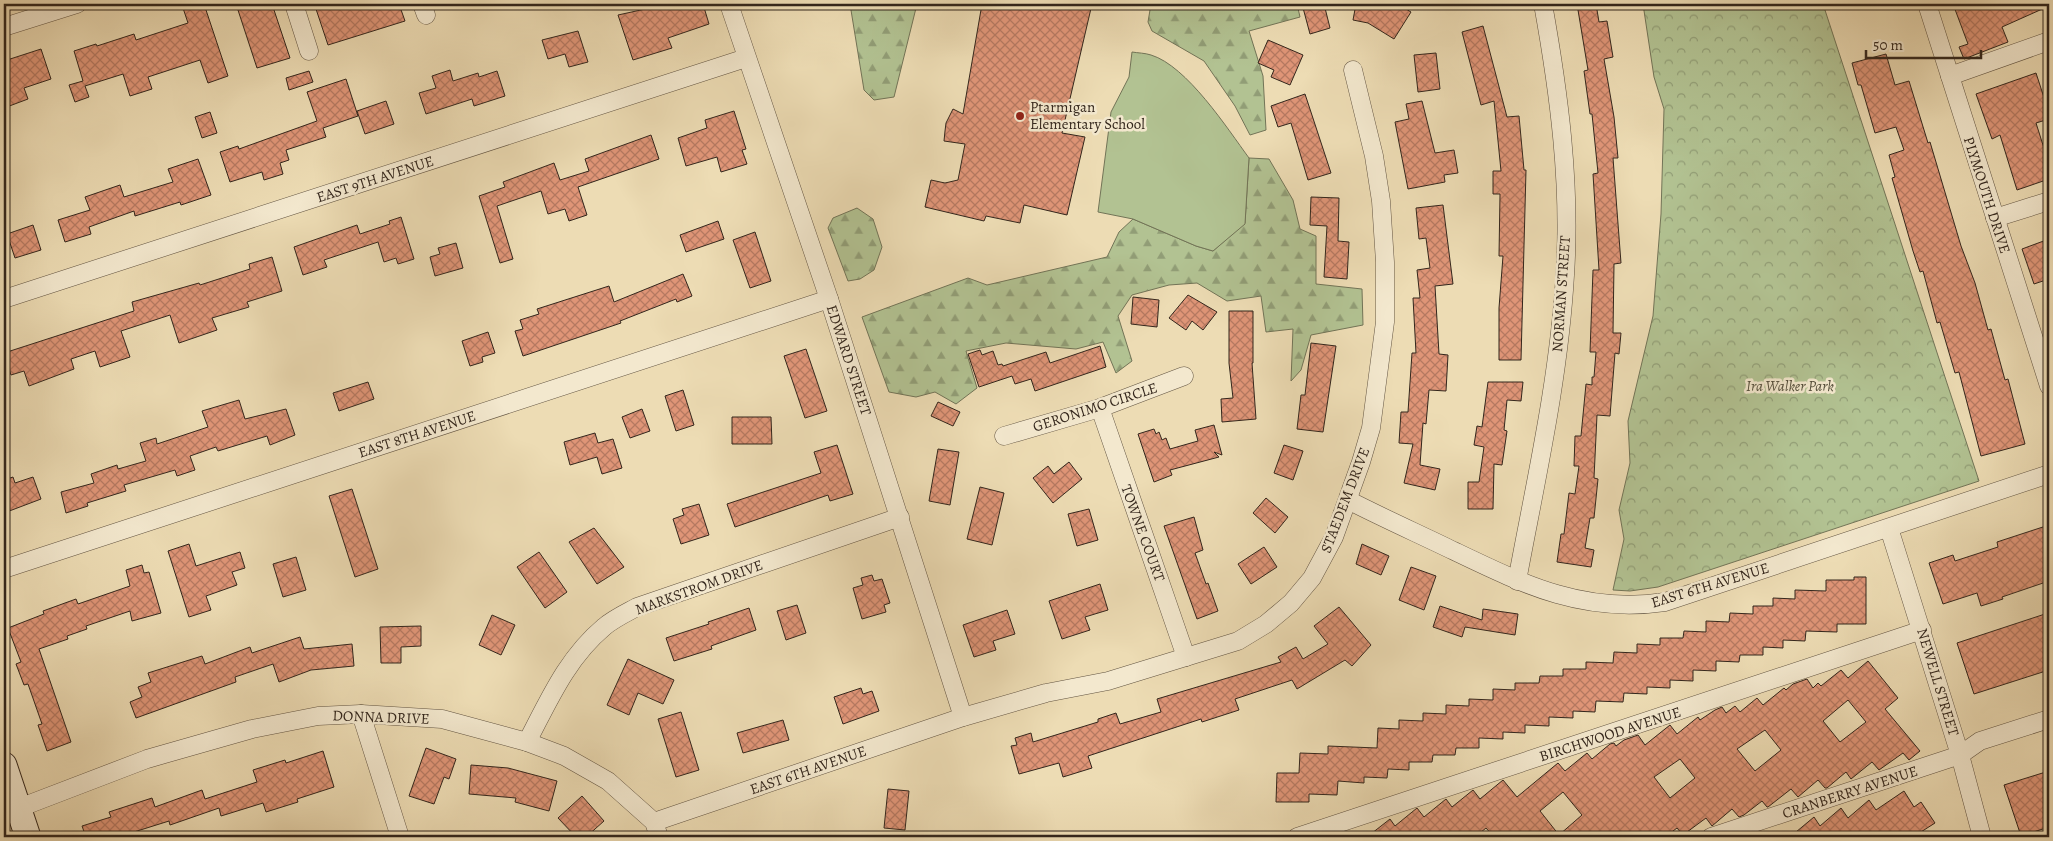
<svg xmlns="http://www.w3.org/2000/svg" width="2053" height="841" viewBox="0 0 2053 841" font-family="Alegreya,serif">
<defs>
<pattern id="forest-firs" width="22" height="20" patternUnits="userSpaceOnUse" patternTransform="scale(1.25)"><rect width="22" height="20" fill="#b2c292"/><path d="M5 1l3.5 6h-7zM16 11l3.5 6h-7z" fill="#919d76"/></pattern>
<pattern id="park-crowns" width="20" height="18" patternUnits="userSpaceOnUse" patternTransform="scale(1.25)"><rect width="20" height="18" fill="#b2c292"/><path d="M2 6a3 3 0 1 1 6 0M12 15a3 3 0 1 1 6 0" fill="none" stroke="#919d76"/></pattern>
<pattern id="building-cross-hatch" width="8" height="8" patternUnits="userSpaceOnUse" patternTransform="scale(1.25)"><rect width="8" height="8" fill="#df9577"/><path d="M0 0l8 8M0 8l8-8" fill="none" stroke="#b57961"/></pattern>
</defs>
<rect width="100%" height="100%" fill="#eddcb4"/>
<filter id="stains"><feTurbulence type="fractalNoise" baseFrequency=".004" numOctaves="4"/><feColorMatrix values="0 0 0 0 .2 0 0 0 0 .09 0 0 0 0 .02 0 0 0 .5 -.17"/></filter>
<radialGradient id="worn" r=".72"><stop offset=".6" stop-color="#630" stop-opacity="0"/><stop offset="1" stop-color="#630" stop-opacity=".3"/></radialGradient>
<!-- forest -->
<g fill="url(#forest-firs)" stroke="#727457">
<path d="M850,4H917L894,97L874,100L864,90Z"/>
<path d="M1151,4H1297L1300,17L1249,31L1263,76L1266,130L1250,135L1235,106L1204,61L1152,31L1148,22Z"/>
<path d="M1249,158L1269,159L1293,200L1300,229L1316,236V284L1362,289L1363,325L1311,335L1301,370L1291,381L1293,329L1266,332L1261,296L1227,301L1197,283L1169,285L1132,295L1118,316L1132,361L1116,373L1103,342L1076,349L1006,343L966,351L977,388L956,404L935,392L916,397L889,392L862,317L968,278L987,285L1107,257L1119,232L1133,219L1196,246L1213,251L1245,223Z"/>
<path d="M857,208L873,219L882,247L874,270L860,279L848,281L828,228L833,218Z"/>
</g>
<!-- park -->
<path fill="url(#park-crowns)" stroke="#727457" d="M1643,4H1823L1979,481L1658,587L1630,591L1613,590L1624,539L1619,510L1630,463L1628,421L1653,316L1661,214L1664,109L1654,77Z"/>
<!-- pitch -->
<path fill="#b2c292" stroke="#727457" d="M1132,52C1138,53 1145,53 1151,55C1187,66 1227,128 1249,158L1245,224L1213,251L1196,246L1133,219L1098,212L1111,112L1129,77Z"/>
<!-- building -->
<g fill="url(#building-cross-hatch)" stroke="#33261c" fill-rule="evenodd">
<path d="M196,4H204L228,76L208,83L200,60L148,77L152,89L130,96L123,74L85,86L89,97L75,102L69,85L83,81L74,51L96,44L97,46L134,34L136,40L188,23L183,8Z"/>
<path d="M236,4H272L290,58L257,68Z"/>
<path d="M332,4H399L405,21L328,45L316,9Z"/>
<path d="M668,4H703L709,24L668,38L672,48L633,60L618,15Z"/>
<path d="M982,4H1092L1062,133L1085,137L1067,215L1024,205L1020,223L986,216L984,221L925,207L931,180L945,183L958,180L965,144L944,141L945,131L946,123L953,109L963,114Z"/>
<path d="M1302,4H1324L1330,28L1310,34Z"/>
<path d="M1356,4H1398L1411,12L1394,39L1368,23L1353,20Z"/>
<path d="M1577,4H1596L1599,22L1607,21L1613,57L1604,59L1614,117L1618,158H1613L1621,263L1614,264L1613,333H1621L1619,354L1615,353L1610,416L1597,415L1594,478L1598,479L1594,518H1590L1585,548L1594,550L1591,567L1557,562L1561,534H1564L1569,493L1575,494L1579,466H1574L1575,436H1581L1586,384L1592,385V377H1594L1596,352H1590L1593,270H1599L1593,174L1598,173L1592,114H1590L1584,71L1588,70Z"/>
<path d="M1953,4H2049V6L2002,27L2008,42L1964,59L1959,47L1968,44Z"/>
<path d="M1483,26L1507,117L1519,116L1524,170H1526L1521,360H1499V308L1503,256H1499L1500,194H1493V171H1501L1494,101L1481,105L1462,32Z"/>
<path d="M578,31L588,62L569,67L565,54L548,59L542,40Z"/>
<path d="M1268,40L1303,55L1290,85L1271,77L1274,70L1258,63Z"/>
<path d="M41,49L51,79L24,88L28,99L4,108V61Z"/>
<path d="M1436,53L1440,89L1418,92L1414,55Z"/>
<path d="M1886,54L1895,85L1909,81L1928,143L1930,142L1961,246L1975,283L1988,330L1991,329L2005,380L2008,379L2025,444L1981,456L1959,372L1955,373L1940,322L1937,323L1923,271L1920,272L1913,251L1892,178L1895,177L1889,155L1904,150L1896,127L1875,133L1861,85H1858L1852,63Z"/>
<path d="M450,70L453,81L478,73L479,77L497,71L505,96L474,106L472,99L426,114L419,93L436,88L432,76Z"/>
<path d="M309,71L313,82L289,90L286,78Z"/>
<path d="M2036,73L2049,113V119L2036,123L2049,164V179L2017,190L2000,135L1992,139L1976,94Z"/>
<path d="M346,79L358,116L323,128L326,137L286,150L289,160L280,163L283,174L264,180L262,172L230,182L220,152L238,146L239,149L317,121L307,92Z"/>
<path d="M1305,94L1331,173L1308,180L1291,123L1278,127L1271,106Z"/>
<path d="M386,101L394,124L365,134L357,111Z"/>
<path d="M1422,101L1435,153L1454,150L1458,173L1444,175L1445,182L1408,189L1395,122L1409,119L1406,104Z"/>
<path d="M734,111L746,149L742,150L747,164L721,172L717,157L686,166L678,138L707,128L705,120Z"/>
<path d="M210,112L217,133L202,138L195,117Z"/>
<path d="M651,135L659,159L578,187L587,215L569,221L565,209L548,214L541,191L497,206L513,259L500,263L479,196L505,187L503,182L554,163L560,180L589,171L585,159Z"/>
<path d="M198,159L211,195L181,205L180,202L135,216L134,211L89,227L91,234L65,242L58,220L90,210L85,197L120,185L124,197L173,182L168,169Z"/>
<path d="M1311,197L1339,198L1338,241L1349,242L1347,279L1324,277L1327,226L1310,225Z"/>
<path d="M1443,205L1453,284L1435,286L1439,354L1448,355L1446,391L1429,390L1426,424L1423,423L1420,465L1440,469L1435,490L1404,483L1413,444L1399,443L1401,412H1408L1412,353H1416L1413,298H1420L1417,270L1430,268L1426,238L1419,239L1416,208Z"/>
<path d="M401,217L414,259L398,264L396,258L384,262L378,242L324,260L327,267L303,275L294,247L357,225L360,234L390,224L389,221Z"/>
<path d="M718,221L724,239L686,252L680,235Z"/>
<path d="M33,225L41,250L15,258L7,234Z"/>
<path d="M755,232L771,281L750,288L733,240Z"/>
<path d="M2049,239V279L2034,284L2022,249Z"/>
<path d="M456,243L463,268L435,276L430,257L440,254L438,248Z"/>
<path d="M272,257L282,291L247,302L249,307L212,318L217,330L179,343L170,315L121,331L130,357L100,367L95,351L71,359L74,369L29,386L24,371L11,375L4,353L134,311L132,302L199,283L200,285L250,269L249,264Z"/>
<path d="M683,274L692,296L677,302L676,299L620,321L621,323L523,356L515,331L523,329L520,320L539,314L537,309L609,286L614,302Z"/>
<path d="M1188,295L1217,312L1203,330L1192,321L1186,330L1169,318Z"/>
<path d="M1133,297L1159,300L1157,327L1131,324Z"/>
<path d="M1229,311H1253V363H1252L1256,419L1222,422L1221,399L1233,398L1229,363Z"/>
<path d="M488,332L495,353L482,357L483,362L470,366L462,341Z"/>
<path d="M1311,343L1336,346L1323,432L1297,429L1301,395H1305Z"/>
<path d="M1100,346L1106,367L1035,391L1031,379L1015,384L1012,376L979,387L968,354L980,350L982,355L993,351L998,365L1002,364L1003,366L1046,352L1050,363Z"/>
<path d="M806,349L827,411L805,418L784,356Z"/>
<path d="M368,382L374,399L339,411L333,393Z"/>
<path d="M1488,382H1523L1521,401L1507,400L1504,430L1507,431L1502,465L1494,464L1493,509H1468V482H1479L1484,447L1474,445L1477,426L1482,427Z"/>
<path d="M683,390L694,425L676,431L665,396Z"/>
<path d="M239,400L245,419L286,409L295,435L270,445L267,436L218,451L216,447L190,456L195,470L177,476L175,470L124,485L126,491L87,503L88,506L66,513L61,492L94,483L91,474L117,465L118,469L146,461L140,443L156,438L157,444L208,427L202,411Z"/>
<path d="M938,402L960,412L953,426L931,416Z"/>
<path d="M642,409L650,431L630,438L622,417Z"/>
<path d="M732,417H771L772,444H732Z"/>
<path d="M1214,425L1222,455L1214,452L1219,457L1170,470L1172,475L1154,482L1138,434L1154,429L1156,434L1159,432L1162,440L1166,438L1170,449L1198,441L1195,430Z"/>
<path d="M595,433L598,443L613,439L622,468L602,474L597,457L570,465L564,442Z"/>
<path d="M837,445L853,494L830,501L828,495L735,527L727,504L821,473L814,452Z"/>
<path d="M1284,445L1303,451L1293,480L1274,473Z"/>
<path d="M938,449L959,452L950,505L929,501Z"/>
<path d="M1069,462L1082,479L1053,503L1033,478L1048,466L1054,474Z"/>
<path d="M13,477L15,483L33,477L41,499L4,513V480Z"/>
<path d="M980,487L1004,493L992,545L967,539Z"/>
<path d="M352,489L378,569L355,577L329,496Z"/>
<path d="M1266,498L1288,517L1275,533L1253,513Z"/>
<path d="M699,504L709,535L681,544L673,519L684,515L682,509Z"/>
<path d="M1089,509L1098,540L1077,546L1068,514Z"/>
<path d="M1194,517L1203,550L1195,553L1206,584L1208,583L1218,611L1197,619L1164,526Z"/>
<path d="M2049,525V581L2002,597L2003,599L1981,606L1977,593L1943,604L1929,563L1953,555L1955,561L1998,547L1997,542Z"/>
<path d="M594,528L624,567L597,584L569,542Z"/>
<path d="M189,544L196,566L240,552L245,568L232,572L237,585L206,596L211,610L189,617L168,551Z"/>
<path d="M1362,544L1389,556L1381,575L1356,564Z"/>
<path d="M1264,547L1277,567L1251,584L1238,564Z"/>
<path d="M539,552L567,592L545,608L517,567Z"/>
<path d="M296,557L306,590L283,597L273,564Z"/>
<path d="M142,565L144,573L149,572L161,613L132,621L130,611L86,626L87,629L67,636L68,639L39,649L71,742L47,751L38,725L42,724L28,684L24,685L16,664L21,662L8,628L44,614L43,611L76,599L78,604L130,586L126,570Z"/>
<path d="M1411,567L1436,576L1424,610L1399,600Z"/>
<path d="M872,575L874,581L882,579L890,603L884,605L886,612L862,619L853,588L863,585L861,578Z"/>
<path d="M1854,577H1866V624H1837V632L1806,631L1805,641L1783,640V648L1763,647V655H1740L1739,662L1716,661V671L1693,670V681L1670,680V688L1647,687V694L1624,693L1623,702L1596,701L1595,712L1573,711V718L1549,717V726L1525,725V733L1503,732V739L1479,738V748H1456L1455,755H1433L1432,762H1409V770L1388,769L1387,778L1364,777V783L1338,781L1337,795L1309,794V802H1276L1277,773H1299L1300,753L1328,754V746L1377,748L1378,728L1399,729V720L1423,721V713L1446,714V705L1469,706V699L1493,700V689L1515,690V683H1539L1540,676H1563V669H1586V662L1613,663L1614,652L1637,653V644L1660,645V638H1683L1684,631L1706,632V621L1729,622L1730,613L1753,614V606H1773V598L1795,599V590L1826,591V580H1854Z"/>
<path d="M1100,584L1108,610L1085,617L1090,630L1062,639L1049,601Z"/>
<path d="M797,605L806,633L786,640L777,611Z"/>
<path d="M1440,606L1482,620L1483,609L1518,614L1515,635L1465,627L1462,637L1433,627Z"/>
<path d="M1339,607L1371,645L1352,666L1345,660L1297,689L1292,680L1235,699L1239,710L1202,722L1201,719L1088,756L1092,768L1063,777L1059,763L1019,774L1011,746L1017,745L1015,738L1031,733L1033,742L1098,722V719L1116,713L1120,724L1161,712L1157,699L1281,662L1278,657L1296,647L1303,659L1328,644L1314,626Z"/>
<path d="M749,608L756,630L711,646L712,649L674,661L666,638L709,624L708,622Z"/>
<path d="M1007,610L1015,634L993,641L996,650L974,657L963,625Z"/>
<path d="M2045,614L2049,627V670L1974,694L1957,643Z"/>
<path d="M492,615L515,625L501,655L479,645Z"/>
<path d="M421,626V646L401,647V663H381L380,627Z"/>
<path d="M300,637L304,649L352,644L354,666L311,670L279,682L273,664L235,677L236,682L136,718L130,702L142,697L138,687L151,682L148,673L202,656L205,664L250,647L252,653Z"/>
<path d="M628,659L674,680L663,704L638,693L629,715L607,705Z"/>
<path d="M1868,661L1898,698L1885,709L1920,751L1909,760L1903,753L1879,770L1872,762L1851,779L1846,772L1827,788H1825L1818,780L1798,797L1791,789L1768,807H1767L1762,801L1744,815L1739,817L1732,809L1712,826L1706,818L1683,835L1677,828L1665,837H1494L1486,828L1475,837H1367L1390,819L1395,826L1417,808L1424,817L1446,799L1452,807L1473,790L1480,799L1503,780L1517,797L1558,763L1565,771L1587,753L1592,759L1610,744L1614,743L1616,746L1624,740L1638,735L1645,745L1670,725L1677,734L1698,717L1700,720L1715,710L1722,707L1726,713L1735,706L1740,712L1757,698L1763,705L1784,688L1786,690L1793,684L1807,679L1813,688L1818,683L1821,686L1841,670L1848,678ZM1848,700L1866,722L1840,742L1823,721ZM1765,730L1781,750L1755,771L1737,749ZM1680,759L1695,778L1670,798L1654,777ZM1563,792L1582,815L1559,835L1540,811Z"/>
<path d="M861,688L863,694L872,691L879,711L843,724L834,697Z"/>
<path d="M681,712L699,770L676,777L658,719Z"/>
<path d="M783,720L789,740L743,753L737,733Z"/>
<path d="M426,748L456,759L449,779L444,777L434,804L409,796Z"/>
<path d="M323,751L334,787L297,799L298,802L266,812L263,803L221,816L219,808L170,825L169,821L118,837H86L82,826L111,817L109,812L152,798L155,807L202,790L205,799L257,782L253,770L285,760L286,763Z"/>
<path d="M471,765L508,768L557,781L549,811L515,802L516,798L469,794Z"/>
<path d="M2049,771V827L2021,836L2004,785Z"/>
<path d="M888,789L909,791L905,830L884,828Z"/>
<path d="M1904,791L1914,807L1921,802L1935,823L1913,837H1790L1814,817L1820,826L1841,808L1848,818L1869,800L1876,810Z"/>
<path d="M582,796L604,821L586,837H576L558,818Z"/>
</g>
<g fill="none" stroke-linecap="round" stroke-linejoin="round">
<!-- street casing -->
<g stroke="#625442" stroke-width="19">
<g id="street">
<path d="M294,4L309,51"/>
<path d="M422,4L426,15"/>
<path d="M729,4L829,299L963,717"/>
<path d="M1927,4L2049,386"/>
<path d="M4,27L77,4"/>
<path d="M1950,76L2049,41"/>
<path d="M1995,218L2049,201"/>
<path d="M4,299L746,58"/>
<path d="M1100,408L1186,657"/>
<path d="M1004,436L1100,408L1184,376"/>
<path d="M1348,500C1383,518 1419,534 1454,551C1525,585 1584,614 1665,602L2049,474"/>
<path d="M1889,528L1960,755L1982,837"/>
<path d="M4,569L829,299"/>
<path d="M1517,581C1536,479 1559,379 1565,275C1571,184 1559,93 1543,4"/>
<path d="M361,714L400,837"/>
<path d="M527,742C549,700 567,658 604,627C613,619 626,613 637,607L900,517"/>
<path d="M19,808L147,759L252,729L318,716L361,714L442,719L527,742L564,756L608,781L654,822L659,837"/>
<path d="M654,822L963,717L1046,693L1108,681L1238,641L1266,624L1291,603L1312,578L1334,537L1361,462L1371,428L1385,322V262L1381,201L1374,156L1353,70"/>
<path d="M1297,837L1922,630"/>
<path d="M1711,837L1960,755L1980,741L2049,719"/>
</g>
</g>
<!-- secondary casing -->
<g stroke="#33261c" stroke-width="27">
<path id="secondary" d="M4,765L28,837"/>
</g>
<!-- street -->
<use href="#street" stroke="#f3e8ce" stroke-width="18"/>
<!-- secondary -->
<use href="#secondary" stroke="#f3e8ce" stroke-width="25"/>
</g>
<!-- markers -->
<circle fill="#8f2418" stroke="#f3e8ce" stroke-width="2" cx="1020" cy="116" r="5"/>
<g text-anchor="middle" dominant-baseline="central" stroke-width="5" stroke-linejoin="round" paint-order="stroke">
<!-- poi labels -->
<g font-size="15" fill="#33261c" stroke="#f3e8ce" text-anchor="start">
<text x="1030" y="107">Ptarmigan<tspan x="1030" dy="17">Elementary School</tspan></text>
</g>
<!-- street labels -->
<g font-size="15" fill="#33261c" stroke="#f3e8ce">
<text transform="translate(375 179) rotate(-18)">EAST 9TH AVENUE</text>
<text transform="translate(1987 195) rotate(72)">PLYMOUTH DRIVE</text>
<text transform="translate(1561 294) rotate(-86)">NORMAN STREET</text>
<text transform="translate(849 360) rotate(72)">EDWARD STREET</text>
<text transform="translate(1095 407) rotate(-18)">GERONIMO CIRCLE</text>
<text transform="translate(417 434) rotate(-18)">EAST 8TH AVENUE</text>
<text transform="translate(1345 500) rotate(-69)">STAEDEM DRIVE</text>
<text transform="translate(1143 533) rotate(70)">TOWNE COURT</text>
<text transform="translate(1710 585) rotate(-17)">EAST 6TH AVENUE</text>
<text transform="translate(699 587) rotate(-20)">MARKSTROM DRIVE</text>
<text transform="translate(1938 682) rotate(73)">NEWELL STREET</text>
<text transform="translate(381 717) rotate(2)">DONNA DRIVE</text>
<text transform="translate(1610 734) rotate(-18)">BIRCHWOOD AVENUE</text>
<text transform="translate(808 770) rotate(-19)">EAST 6TH AVENUE</text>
<text transform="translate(1850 792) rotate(-18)">CRANBERRY AVENUE</text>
</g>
<!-- park labels -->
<g font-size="15" font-style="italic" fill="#534d3a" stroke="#f3e8ce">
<text x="1790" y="386">Ira Walker Park</text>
</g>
</g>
<!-- margin -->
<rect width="2053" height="841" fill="none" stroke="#eddcb4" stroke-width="20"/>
<rect x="5" y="5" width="2043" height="831" fill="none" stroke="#33261c" stroke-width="2.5"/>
<rect x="10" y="10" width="2033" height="821" fill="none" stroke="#33261c"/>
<!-- scale -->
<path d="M1866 50v8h115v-8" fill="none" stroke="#33261c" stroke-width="2.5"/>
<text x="1873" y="50" font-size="15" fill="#33261c" stroke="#f3e8ce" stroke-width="4" paint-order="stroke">50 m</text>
<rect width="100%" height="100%" filter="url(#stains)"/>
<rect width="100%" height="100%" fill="url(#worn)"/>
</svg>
